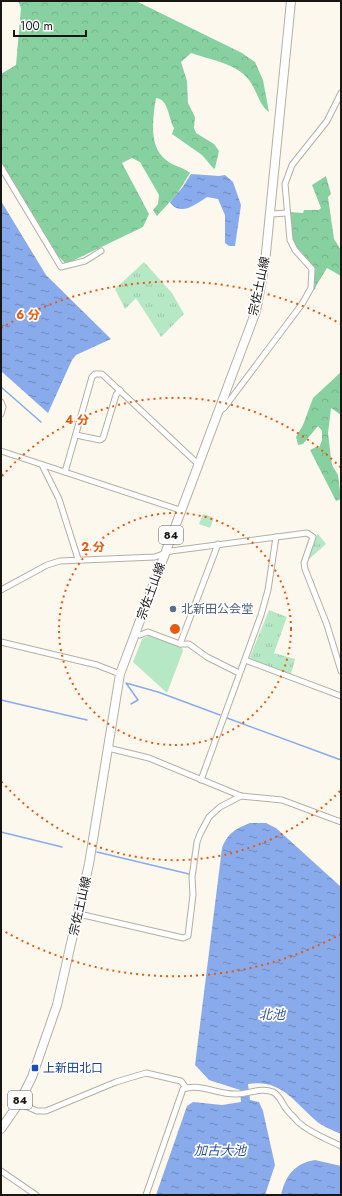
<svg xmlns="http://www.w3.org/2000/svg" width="342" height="1196" viewBox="0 0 342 1196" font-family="Jost,'Noto Sans JP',sans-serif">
<defs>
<pattern id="grass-tufts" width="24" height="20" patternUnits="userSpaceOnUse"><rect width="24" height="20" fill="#b6e8c6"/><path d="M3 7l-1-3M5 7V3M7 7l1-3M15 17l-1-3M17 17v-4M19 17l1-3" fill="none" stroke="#9cc6a9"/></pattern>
<pattern id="forest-crowns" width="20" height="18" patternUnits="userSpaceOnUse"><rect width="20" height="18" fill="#87d1a0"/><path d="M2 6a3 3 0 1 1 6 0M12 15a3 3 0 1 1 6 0" fill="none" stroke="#74b389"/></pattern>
<pattern id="water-ripples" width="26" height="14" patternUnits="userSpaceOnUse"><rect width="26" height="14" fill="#89aaeb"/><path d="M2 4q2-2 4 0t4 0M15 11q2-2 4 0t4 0" fill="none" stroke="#6f89bd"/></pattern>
</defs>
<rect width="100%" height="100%" fill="#fdf8ed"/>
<!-- grass -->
<g fill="url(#grass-tufts)">
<path d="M144,262L172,293L184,314L161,337L136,298L125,309L115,289Z"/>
<path d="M203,514L214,518L210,528L199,524Z"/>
<path d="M317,534H318L326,544L307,561Z"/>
<path d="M269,610L287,617L274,653L295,659L291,674L251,660L250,657Z"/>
</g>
<!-- forest -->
<g fill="url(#forest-crowns)">
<path d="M18,1H136L242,53L255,62L263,80L269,112C260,106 257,92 251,83C240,64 211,60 191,53L181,62L187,81L188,103L195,117L194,128L196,133L214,144L219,151L215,168L214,169L202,155L172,134L174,128C168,118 169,99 156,98C153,117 148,146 166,160C173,166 183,167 190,173L177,194L157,216L153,210L158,204L159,195L140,162L132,158L122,163L149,214L143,227L66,264L52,250L1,162V74L16,65L21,8Z"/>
<path d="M326,176L331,194L328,197L334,239L341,250V276L327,268L316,286L315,290L312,287L314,269L292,241L288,212L303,213L304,210H319L321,208L312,185Z"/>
<path d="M341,372V415L331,408L328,433L330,450L332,465L338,475L341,499L336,501L310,450L316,447L319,448L322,440V431L318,426L303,444L298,445L296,437L303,425L313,398Z"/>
</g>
<!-- pitch -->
<path fill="#b6e8c6" d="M151,635L182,647L183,651L167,693L133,662L142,639Z"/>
<!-- water -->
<g fill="url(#water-ripples)">
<path d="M191,174L219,176L225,175L233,182L241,205L235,246H229L225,243V215L218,199L207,197C196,204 182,216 171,204L170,202L182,188Z"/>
<path d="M1,201L46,275L111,339L76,355L72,360L48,413L1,371Z"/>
<path d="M250,823H266L276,828L341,887V1134C332,1130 321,1126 314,1119C293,1100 280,1079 248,1084L250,1100L259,1102L263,1111L275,1165L265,1195H156L187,1106L193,1102L222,1105L241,1102L240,1090L209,1080L195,1065L222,848C228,833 235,829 250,823Z"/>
<path d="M315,1160L341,1166V1195H281C285,1176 295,1163 315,1160Z"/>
</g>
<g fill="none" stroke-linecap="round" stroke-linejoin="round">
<!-- stream -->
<g stroke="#89aaeb" stroke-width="1.5">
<path d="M1,387L41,422"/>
<path d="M1,700L87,720"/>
<path d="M131,704L138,700L126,683L158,692L220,715"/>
<path d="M227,718L341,760"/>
<path d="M1,832L62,847"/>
<path d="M97,852L189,874"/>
</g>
<!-- minor casing -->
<g stroke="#b4afa4" stroke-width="7">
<g id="minor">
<path d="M1,167L61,267L85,261L101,251"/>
<path d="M271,214L287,213"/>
<path d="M1,402L3,407L1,414"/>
<path d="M219,411L224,408L302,304L311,288L312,269L295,250L290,240L285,184L292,165L327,121L341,93"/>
<path d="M76,435L100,440L103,438L116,395L120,390"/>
<path d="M1,451L180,510"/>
<path d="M42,465L59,499L78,559"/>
<path d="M65,472L92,377L95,374H102L198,464"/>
<path d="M1,590L47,565L60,561L155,557L171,551L307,533L313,537L304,563L305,569L327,625L341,671"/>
<path d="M135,633L140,635L148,632L180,644H189L207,657L239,673"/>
<path d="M1,642L97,665L120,674"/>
<path d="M180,644L218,544"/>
<path d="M245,660L341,696"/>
<path d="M108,748L149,758L241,796L282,800L341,822"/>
<path d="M201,780L261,615L268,590L276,537"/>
<path d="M79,914L183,938L188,936L193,895L192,877L197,842L200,834L209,817L220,807L241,796"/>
<path d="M19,1103L37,1111H46L116,1082L146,1073L181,1081L186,1088"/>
<path d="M1,1171L36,1195"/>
<path d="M146,1195L183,1089C201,1083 218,1095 237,1094C249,1094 261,1087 273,1092C281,1096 282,1105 288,1111C291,1115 295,1118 298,1122C310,1133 327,1139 341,1146"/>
</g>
</g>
<!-- primary casing -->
<g stroke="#b4afa4" stroke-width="10">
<path id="primary" d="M1,1129L19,1103L32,1077L57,1005L89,864L120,674L256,311L265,263L291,1"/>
</g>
<!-- minor -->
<use href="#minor" stroke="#fff" stroke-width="5"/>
<!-- primary -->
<use href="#primary" stroke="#fff" stroke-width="8"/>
</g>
<!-- distance rings -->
<g fill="none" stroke="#e8590c" stroke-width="2" stroke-dasharray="2 4">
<circle cx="175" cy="629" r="116"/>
<path d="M340 791A231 231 0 0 1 2 782M2 476A231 231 0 0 1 340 467"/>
<path d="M341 934A347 347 0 0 1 2 930M1 328A347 347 0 0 1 341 324"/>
</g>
<!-- markers -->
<circle fill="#5c6f8a" stroke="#fff" stroke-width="1.5" cx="173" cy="609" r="4"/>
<rect fill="#1a4fb4" stroke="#fff" stroke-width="1.5" x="31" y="1064" width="8" height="8" rx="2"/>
<g text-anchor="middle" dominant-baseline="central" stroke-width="3.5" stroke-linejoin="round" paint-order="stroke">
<!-- shield labels -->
<g fill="#fff" stroke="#5d5c5a" stroke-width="1">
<rect x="159" y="526" width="24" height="18" rx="3"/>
<rect x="8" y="1091" width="24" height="18" rx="3"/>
</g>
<g font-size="11" font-weight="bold" fill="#181613">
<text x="171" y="535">84</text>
<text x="20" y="1100">84</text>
</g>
<!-- street labels -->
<g font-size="12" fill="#181613" stroke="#fff">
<text transform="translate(259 286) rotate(-78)">宗佐土山線</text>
<text transform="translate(151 591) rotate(-70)">宗佐土山線</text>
<text transform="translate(80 906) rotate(-77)">宗佐土山線</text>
</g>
<!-- service labels -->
<g font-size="12" fill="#4e5e75" stroke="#fff" text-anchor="start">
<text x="181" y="609">北新田公会堂</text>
</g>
<!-- transit labels -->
<g font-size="12" fill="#164399" stroke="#fff" text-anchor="start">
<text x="43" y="1068">上新田北口</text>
</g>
<!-- water labels -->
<g font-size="13" font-style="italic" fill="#2f53a0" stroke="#fff">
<text x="272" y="1014">北池</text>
<text x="220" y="1150">加古大池</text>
</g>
</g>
<circle cx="175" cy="629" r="6" fill="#e8590c" stroke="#fff" stroke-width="2"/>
<g font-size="12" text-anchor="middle" font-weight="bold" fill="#e8590c" stroke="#fff" stroke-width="3.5" stroke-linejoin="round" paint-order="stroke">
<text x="28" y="319">6 分</text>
<text x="77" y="424">4 分</text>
<text x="93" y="551">2 分</text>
</g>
<!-- border -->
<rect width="342" height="1196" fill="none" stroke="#181613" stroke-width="4"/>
<!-- scale -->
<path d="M14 30v6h72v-6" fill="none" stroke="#181613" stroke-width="2"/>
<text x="20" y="30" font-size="12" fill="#181613" stroke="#ffffff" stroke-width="3" paint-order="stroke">100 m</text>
</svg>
